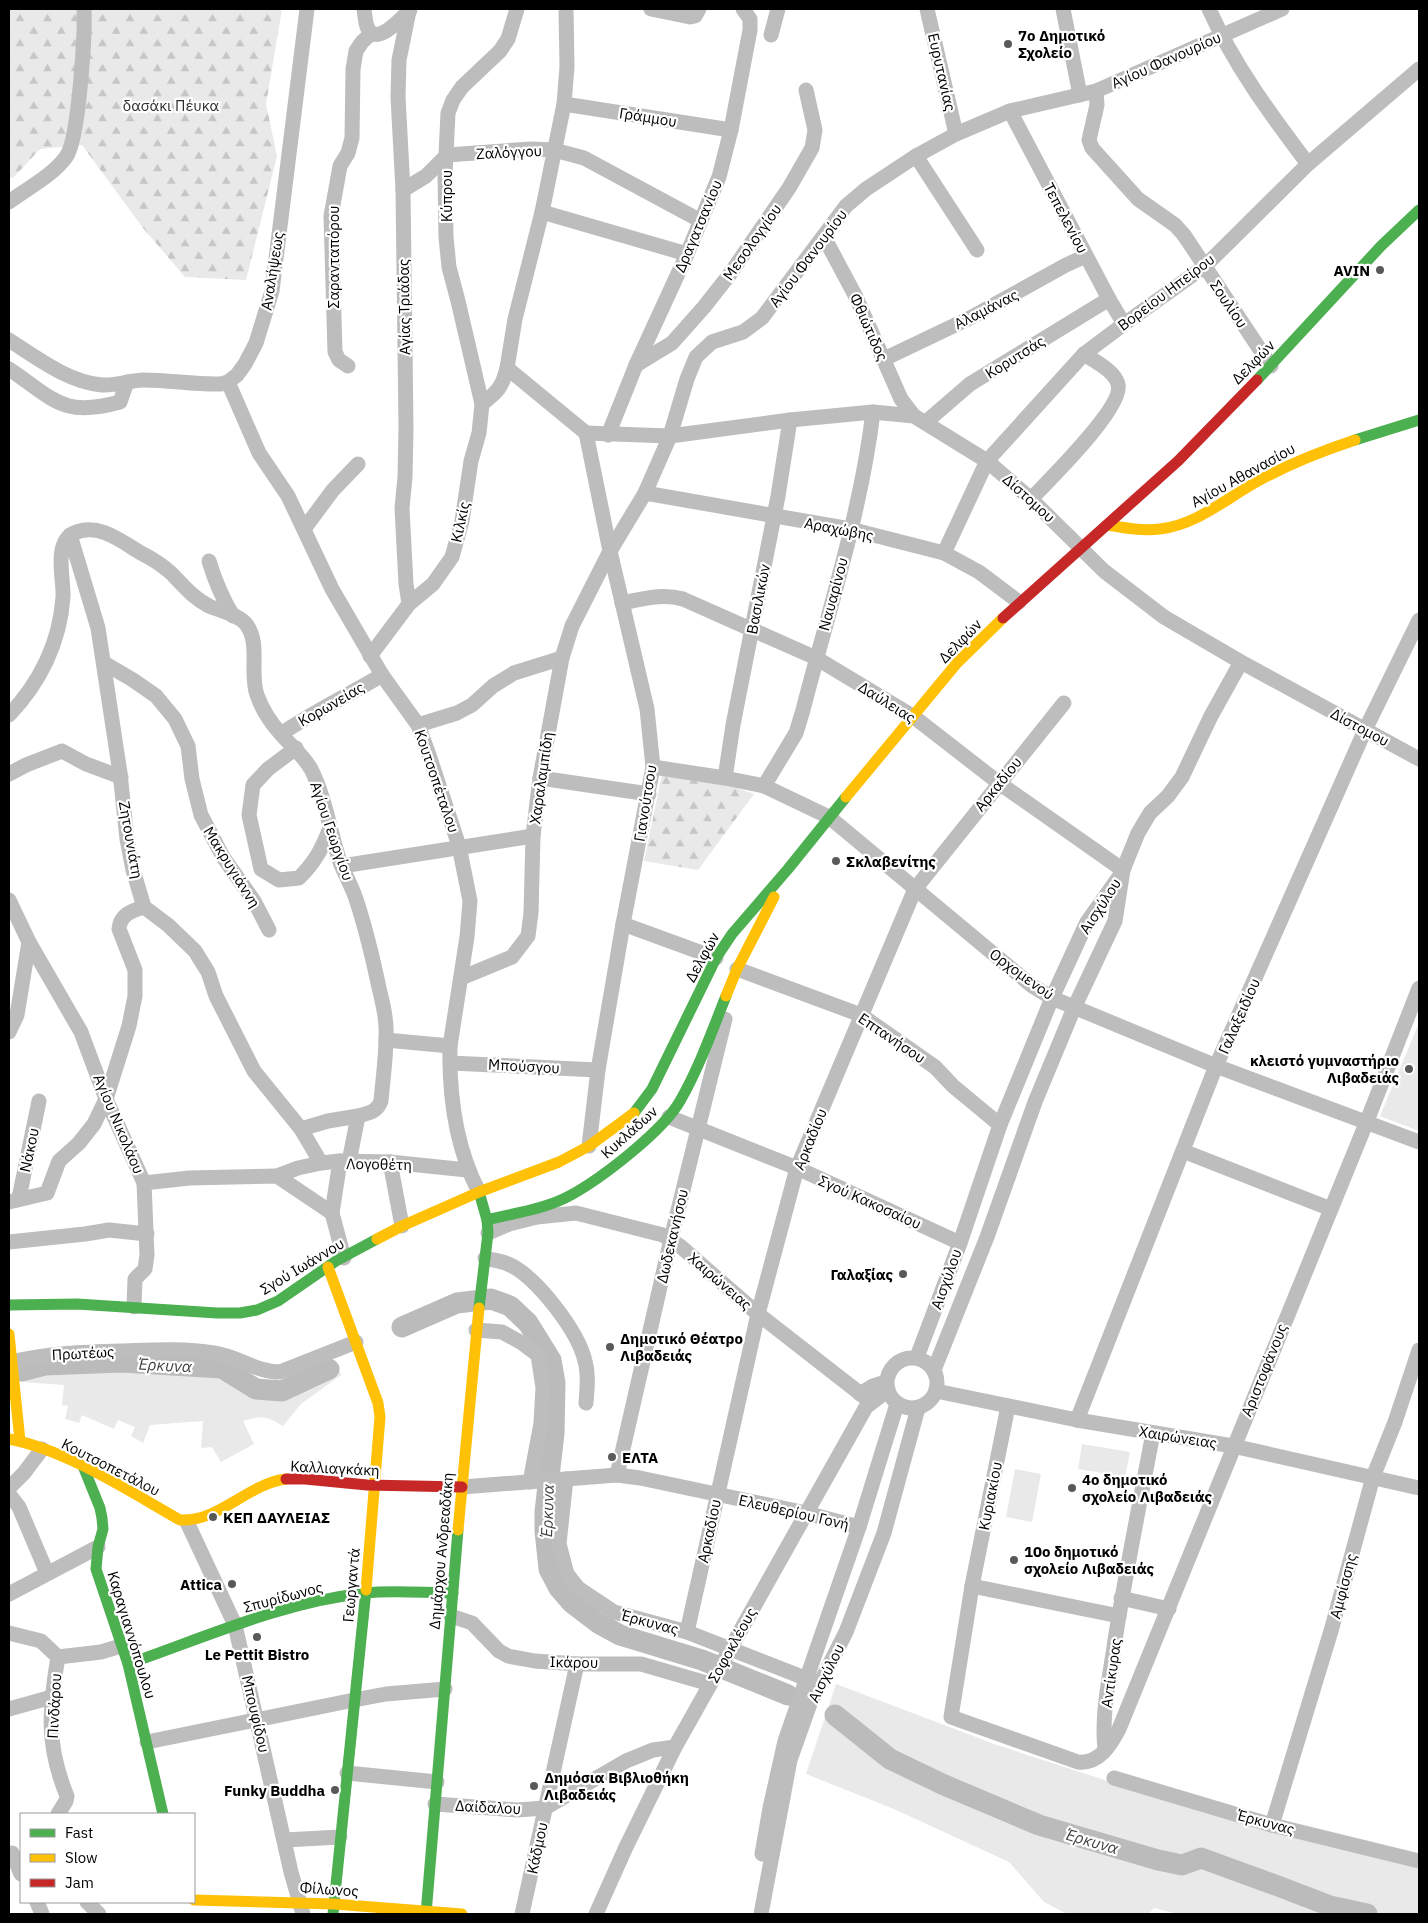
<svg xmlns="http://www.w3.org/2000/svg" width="1428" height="1923" viewBox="0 0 1428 1923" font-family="'IBM Plex Sans',sans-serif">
<defs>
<pattern id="forest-firs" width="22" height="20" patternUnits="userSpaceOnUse" patternTransform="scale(1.25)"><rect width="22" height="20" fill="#e9e9e9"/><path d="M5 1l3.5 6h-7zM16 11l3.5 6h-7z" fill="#c6c6c6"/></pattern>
</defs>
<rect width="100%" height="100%" fill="#fff"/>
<!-- forest -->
<g fill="url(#forest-firs)">
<path d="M9,9H282L266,104L277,156L246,280L185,277L143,228L82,145L40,149L13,178L9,177Z"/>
<path d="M662,774L720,782L754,794L698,870L644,861Z"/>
</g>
<!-- green -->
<g fill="#e9e9e9">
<path d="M1419,1023V1131L1380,1116Z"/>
<path d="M95,1366H121L221,1372L257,1392L282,1394L337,1367L341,1375L301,1404L283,1426C266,1416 262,1415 243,1421L254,1444L221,1462L212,1447L201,1448L203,1421L150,1425L143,1443L131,1436L135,1427L118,1420L114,1429L82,1415L79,1423L65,1419L68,1406L62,1405L64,1385L23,1382V1376L40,1372Z"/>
<path d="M1082,1444L1130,1452L1125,1477L1078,1469Z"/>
<path d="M1015,1469L1041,1474L1032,1522L1006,1517Z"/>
<path d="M836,1684L997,1745L1154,1796L1419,1868V1914H1178L1154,1908L1148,1914H1067L1044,1902L1009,1862L894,1809L806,1774Z"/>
</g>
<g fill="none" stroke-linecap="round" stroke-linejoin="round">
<!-- river -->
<g stroke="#bbb" stroke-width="21">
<path d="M402,1327L457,1303L491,1299L510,1306L528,1323L551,1360L555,1383L554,1433L545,1512V1531L549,1569L559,1588L572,1603L598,1623L620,1635L702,1660L788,1695"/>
<path d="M21,1371L45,1365L122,1362L222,1368L256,1389L282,1391L329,1369"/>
<path d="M835,1715L890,1759L942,1784L1039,1825L1158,1860L1182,1865L1201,1858L1278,1886L1330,1906L1367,1914"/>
</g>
<!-- street -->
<g stroke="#bdbdbd" stroke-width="15">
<path d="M364,9C365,15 365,23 368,29C377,46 402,18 410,10"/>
<path d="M566,9L567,67L564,104L542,212L515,319L507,368L586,433"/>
<path d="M651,9L690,17L695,16L699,9"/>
<path d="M927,9L956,134"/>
<path d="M1063,9L1080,95"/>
<path d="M1209,9C1234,65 1271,115 1308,164"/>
<path d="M409,11L399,60L398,97L403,190L406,428L405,477L402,508L406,584L409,604"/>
<path d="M771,35L778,9"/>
<path d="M1096,91L1097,105L1089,140L1092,148L1138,199L1175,225L1184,235L1271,366"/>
<path d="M564,104L731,130"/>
<path d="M1010,111L1109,299L1124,324"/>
<path d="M916,156L977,250"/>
<path d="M403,190L426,176L447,155L531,149L554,150L584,158L701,221"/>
<path d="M9,202C28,188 52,176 66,157C79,140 85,34 84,9"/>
<path d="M542,212L687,254"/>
<path d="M824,237L856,297L901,399L914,416"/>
<path d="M9,340C37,358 68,382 102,385C117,386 130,380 144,380C170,380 196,385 221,384L228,382L237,375L245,364L256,343L272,291L307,9"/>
<path d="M884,359L970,318L1066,265L1086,256"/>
<path d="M636,365L672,343L704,307L730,274L789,188L812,148L815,130L806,90"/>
<path d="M348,366L339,360L335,352L331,216L340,166L348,153L352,138L353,69L356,51L362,42L372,33"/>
<path d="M9,369C54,399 62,418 120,402L127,382"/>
<path d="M228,382L259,453L288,496L332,589L382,675L418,725L428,752L459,846L470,901L467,937L450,1046C449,1095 456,1148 479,1192"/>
<path d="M482,404L458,301L449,267L446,237L445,175L448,113L453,100L462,87L500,51L508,39L517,9"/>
<path d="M926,422L970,384L1109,299"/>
<path d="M586,433L670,436L790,420L873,412L914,416L987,461L1031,499L1104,571L1164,617L1241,662L1419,759"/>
<path d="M586,433L610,551L647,709L653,767L623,924L598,1070L589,1146"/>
<path d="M608,435L636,365L687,254L719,177L731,130L750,30V19L743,9"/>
<path d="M645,493L850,529L944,553L979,572L1019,602"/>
<path d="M1031,499C1048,481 1125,406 1118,384C1114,370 1095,362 1084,354"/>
<path d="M304,529L333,490L358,464"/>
<path d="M70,535L98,628L120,773L127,839L133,870L144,907L168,925L195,951L208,972L216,996L254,1071L301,1129L321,1163L340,1161"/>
<path d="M944,553L987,461L1084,354L1124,324L1204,267L1308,164L1419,69"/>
<path d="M209,561C215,581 222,598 233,616"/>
<path d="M622,603C643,599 662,593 683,599L816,658L914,717L999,783L1123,870"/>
<path d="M370,656L409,604L433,584L452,557L462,521L471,461L479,433L482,404C497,392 502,388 507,368"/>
<path d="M104,663L133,680L156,696L175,719L188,746L192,779L201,815L223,857L254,901L269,930"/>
<path d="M9,715C40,683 60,642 63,597C64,579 53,543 74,533C98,522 121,541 141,553C151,558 162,565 171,573C184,586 192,597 209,606C220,611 238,614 246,624C261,643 249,673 257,695C262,709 271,723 281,734C291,746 303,755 311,769C326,799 330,833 341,865C346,876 352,887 356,899C365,926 372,955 378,983C381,998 386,1013 386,1028C387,1052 383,1077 381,1101C377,1112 369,1113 358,1116L349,1162"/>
<path d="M418,725L457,713L472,705L493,686L514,673L562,658"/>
<path d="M281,734C313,712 349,695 382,675"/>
<path d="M296,748L268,769L253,785L249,815L261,869L279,880L299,878C315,862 322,849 330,828"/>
<path d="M653,767L725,778L764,786L829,817L1031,985L1052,998L1216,1066L1419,1142"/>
<path d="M9,774L26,765L62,751L86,764L121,777"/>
<path d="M540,778L649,794"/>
<path d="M725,778L733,725L778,496L790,420"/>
<path d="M764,786L796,733L803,710C828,612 861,513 873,412"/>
<path d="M342,866L533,836"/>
<path d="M9,900L29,942L81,1032L106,1099L144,1183L189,1178L277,1176L332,1213L344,1258"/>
<path d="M623,924L716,958"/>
<path d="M737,969L861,1015L935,1067L953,1086L1000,1125"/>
<path d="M461,978L512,957L528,936L531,913L533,836L540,778L562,658L572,626L610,551L645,493L670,436L687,379L696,357L712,342L743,332L762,318L846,206L866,189L916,156L956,134L1010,111L1096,91L1282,9"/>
<path d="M9,1032L17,1015L29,942"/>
<path d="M386,1040L450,1046"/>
<path d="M450,1063L598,1070"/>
<path d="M669,1117L797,1168L960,1243"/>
<path d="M301,1129L328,1121L358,1116"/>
<path d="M1183,1151L1331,1209"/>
<path d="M390,1162L402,1226"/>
<path d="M277,1176L298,1168L321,1163"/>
<path d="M19,1198L39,1101"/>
<path d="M9,1202L47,1193L59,1161L79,1143L94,1124L106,1099L129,1026L135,996V970L119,929C120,914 132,911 144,907"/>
<path d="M332,1213L340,1161L390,1162L467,1170"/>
<path d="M488,1233L509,1224L537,1217L576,1213L663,1235L680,1246L758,1314L871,1402"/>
<path d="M9,1242L85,1234L109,1230L147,1234"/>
<path d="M485,1258C492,1260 501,1261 508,1264C536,1276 578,1331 585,1361C589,1375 587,1389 586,1403"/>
<path d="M134,1307L135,1279L145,1269L147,1255L144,1183"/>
<path d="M476,1330L502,1332L522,1343L538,1355L543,1388L541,1423L530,1482"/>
<path d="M917,1357L960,1243L1000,1125L1052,998L1087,922L1121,874"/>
<circle cx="912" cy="1383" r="25"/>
<path d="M12,1362C48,1353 85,1352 122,1351C153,1350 183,1348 214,1353C237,1356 256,1372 280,1372L356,1342"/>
<path d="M934,1370L987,1237L1035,1102L1074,1008L1115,921L1123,870L1138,833L1150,813L1168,796L1182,777L1211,716L1241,662"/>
<path d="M936,1391L1077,1420L1233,1446L1419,1488"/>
<path d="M860,1394L873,1386L886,1382"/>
<path d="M1008,1406L972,1586L951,1717L1078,1762C1099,1764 1110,1746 1119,1729L1367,1121L1419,988"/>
<path d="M1077,1420L1216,1066L1365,730L1419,620"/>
<path d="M617,1475L671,1239L725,1019"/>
<path d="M566,1479L559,1544L567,1574L578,1588L614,1612L687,1632L815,1682"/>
<path d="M462,1487L617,1475L640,1478L806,1513L859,1527"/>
<path d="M9,1488L24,1473L42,1449"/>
<path d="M9,1494L19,1507L47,1573"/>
<path d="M187,1522L235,1625L291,1872L303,1914"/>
<path d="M972,1586L1119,1616"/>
<path d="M9,1594L98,1547"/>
<path d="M1121,1598L1169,1609"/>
<path d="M451,1616L472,1623L499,1651L508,1656L535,1661L577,1664H641L710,1684"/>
<path d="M687,1632L758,1314L797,1168L915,889L1064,703"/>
<path d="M9,1633L41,1641L58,1657"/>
<path d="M9,1709L52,1697"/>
<path d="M147,1742L354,1700L386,1694L445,1689"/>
<path d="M1105,1750C1101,1713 1110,1677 1115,1640C1126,1571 1140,1502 1153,1433"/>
<path d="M347,1773L437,1782"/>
<path d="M1114,1778L1272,1825L1419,1861"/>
<path d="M435,1804L517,1810L545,1808L626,1761L653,1750L675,1747"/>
<path d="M58,1814L66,1801L67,1796C46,1745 49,1710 58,1657L101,1652L121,1646"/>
<path d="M1272,1825L1331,1631L1373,1477L1395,1422L1419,1350"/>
<path d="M285,1840L340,1837"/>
<path d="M12,1853L21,1874"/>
<path d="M762,1854L770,1808L785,1741L859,1527L897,1404"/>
<path d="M37,1902L42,1914"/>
<path d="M87,1902L99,1914"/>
<path d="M522,1914L577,1664"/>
<path d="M596,1914L626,1847L675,1747L866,1407L888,1390"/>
<path d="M761,1914L790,1760L811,1701L846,1632L884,1533L918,1408"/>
</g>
<!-- fast -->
<g stroke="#4caf50" stroke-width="11">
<path d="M1257,380L1381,246L1419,210"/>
<path d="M1355,440L1419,420"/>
<path d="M634,1113L652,1089L716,958L732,934L788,869L846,797"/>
<path d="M487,1220C515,1213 546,1209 571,1195C602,1178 663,1131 680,1101C699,1068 712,1031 726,996"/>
<path d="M9,1305L77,1304L217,1313H240L257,1310L278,1301L336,1261L377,1239"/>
<path d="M479,1308L488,1233L487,1220L479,1192"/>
<path d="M83,1466L100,1508L102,1518L103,1529L98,1547L96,1569L128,1664L163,1814"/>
<path d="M128,1664C206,1637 283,1602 365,1593C394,1590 424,1593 453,1593"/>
<path d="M333,1914L366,1590"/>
<path d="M426,1914L458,1530"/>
</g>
<!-- slow -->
<g stroke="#ffc107" stroke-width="11">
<path d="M1107,525C1125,528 1142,531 1160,529C1197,525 1228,497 1260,480C1291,463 1322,451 1355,440"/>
<path d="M846,797L957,663L1003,618"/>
<path d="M726,996L737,969L774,897"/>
<path d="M377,1239L402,1226L479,1192L559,1162L589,1146L634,1113"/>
<path d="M328,1267L378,1403L380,1417L366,1590"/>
<path d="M9,1334L20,1441"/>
<path d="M9,1439C67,1450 129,1491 180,1520C220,1522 247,1484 286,1479"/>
<path d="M458,1530L479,1308"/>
<path d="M194,1900L334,1904L462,1914"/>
</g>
<!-- jam -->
<g stroke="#c62828" stroke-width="11">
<path d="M1003,618L1178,461L1257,380"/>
<path d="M286,1479H305L367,1485L462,1487"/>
</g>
</g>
<!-- markers -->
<g fill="#595959" stroke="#fff" stroke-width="2">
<circle cx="1008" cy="44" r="5"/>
<circle cx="1380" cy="270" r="5"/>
<circle cx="836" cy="861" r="5"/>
<circle cx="1409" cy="1069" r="5"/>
<circle cx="903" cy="1274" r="5"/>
<circle cx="610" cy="1347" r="5"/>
<circle cx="612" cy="1457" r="5"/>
<circle cx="1072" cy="1488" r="5"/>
<circle cx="213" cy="1517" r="5"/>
<circle cx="1014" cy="1560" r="5"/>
<circle cx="232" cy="1584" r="5"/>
<circle cx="257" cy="1637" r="5"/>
<circle cx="534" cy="1786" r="5"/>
<circle cx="335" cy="1790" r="5"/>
</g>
<g text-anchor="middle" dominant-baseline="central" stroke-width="4.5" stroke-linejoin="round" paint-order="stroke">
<!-- poi labels -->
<g font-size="15" font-weight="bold" fill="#000" stroke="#fff" text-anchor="start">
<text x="1018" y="35">7ο Δημοτικό<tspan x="1018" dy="17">Σχολείο</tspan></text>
<text x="1370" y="270" text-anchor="end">AVIN</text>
<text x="846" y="861">Σκλαβενίτης</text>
<text x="1399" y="1060" text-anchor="end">κλειστό γυμναστήριο<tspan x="1399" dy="17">Λιβαδειάς</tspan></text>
<text x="893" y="1274" text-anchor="end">Γαλαξίας</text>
<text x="620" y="1338">Δημοτικό Θέατρο<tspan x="620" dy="17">Λιβαδειάς</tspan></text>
<text x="622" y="1457">ΕΛΤΑ</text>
<text x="1082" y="1479">4ο δημοτικό<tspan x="1082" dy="17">σχολείο Λιβαδειάς</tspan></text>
<text x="223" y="1517">ΚΕΠ ΔΑΥΛΕΙΑΣ</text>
<text x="1024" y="1551">10ο δημοτικό<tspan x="1024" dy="17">σχολείο Λιβαδειάς</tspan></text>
<text x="222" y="1584" text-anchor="end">Attica</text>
<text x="257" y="1654" text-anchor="middle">Le Pettit Bistro</text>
<text x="544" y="1777">Δημόσια Βιβλιοθήκη<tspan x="544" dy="17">Λιβαδειάς</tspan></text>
<text x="325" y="1790" text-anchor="end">Funky Buddha</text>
</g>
<!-- street labels -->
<g font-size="15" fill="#000" stroke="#fff">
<text transform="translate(1166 60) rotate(-24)">Αγίου Φανουρίου</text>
<text transform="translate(942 72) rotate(77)">Ευρυτανίας</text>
<text transform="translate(648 117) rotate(9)">Γράμμου</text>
<text transform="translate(509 152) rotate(-3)">Ζαλόγγου</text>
<text transform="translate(446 196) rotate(-90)">Κύπρου</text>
<text transform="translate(1066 218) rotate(62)">Τεπελενίου</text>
<text transform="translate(698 226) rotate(-67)">Δραγατσανίου</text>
<text transform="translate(752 242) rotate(-55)">Μεσολογγίου</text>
<text transform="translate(333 257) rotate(-90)">Σαρανταπόρου</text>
<text transform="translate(808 258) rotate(-53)">Αγίου Φανουρίου</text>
<text transform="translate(272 271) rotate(-81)">Αναλήψεως</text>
<text transform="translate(1166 292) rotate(-37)">Βορείου Ηπείρου</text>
<text transform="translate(1229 304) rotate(56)">Σουλίου</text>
<text transform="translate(404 307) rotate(-91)">Αγίας Τριάδας</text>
<text transform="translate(986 309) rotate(-27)">Αλαμάνας</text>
<text transform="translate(869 327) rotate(66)">Φθιώτιδος</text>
<text transform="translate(1015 357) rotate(-32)">Κορυτσάς</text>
<text transform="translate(1253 362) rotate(-46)">Δελφών</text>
<text transform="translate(1243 475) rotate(-29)">Αγίου Αθανασίου</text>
<text transform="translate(1029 498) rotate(42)">Δίστομου</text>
<text transform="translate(460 522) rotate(-78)">Κιλκίς</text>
<text transform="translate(839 529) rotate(11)">Αραχώβης</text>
<text transform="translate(833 594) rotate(-75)">Ναυαρίνου</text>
<text transform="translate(758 599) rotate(-79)">Βασιλικών</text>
<text transform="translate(960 641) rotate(-46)">Δελφών</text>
<text transform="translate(887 702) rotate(32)">Δαύλειας</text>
<text transform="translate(331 704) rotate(-30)">Κορωνείας</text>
<text transform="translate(1360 727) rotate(28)">Δίστομου</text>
<text transform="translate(541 778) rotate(-82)">Χαραλαμπίδη</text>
<text transform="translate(437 781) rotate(71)">Κουτσοπέταλου</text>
<text transform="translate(998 784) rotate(-51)">Αρκαδίου</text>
<text transform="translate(645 803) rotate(-81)">Γιανούτσου</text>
<text transform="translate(332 831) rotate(71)">Αγίου Γεωργίου</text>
<text transform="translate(131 840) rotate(80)">Ζητουνιάτη</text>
<text transform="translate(232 867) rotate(58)">Μακρυγιάννη</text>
<text transform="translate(1100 906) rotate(-57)">Αισχύλου</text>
<text transform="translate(702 957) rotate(-61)">Δελφών</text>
<text transform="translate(1022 974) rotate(36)">Ορχομενού</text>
<text transform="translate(1239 1016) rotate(-66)">Γαλαξειδίου</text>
<text transform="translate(892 1038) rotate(34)">Επτανήσου</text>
<text transform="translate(524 1066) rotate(3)">Μπούσγου</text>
<text transform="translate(119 1124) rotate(67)">Αγίου Νικολάου</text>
<text transform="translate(629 1132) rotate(-42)">Κυκλάδων</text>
<text transform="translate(810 1139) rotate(-68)">Αρκαδίου</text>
<text transform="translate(29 1150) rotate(-78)">Νάκου</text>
<text transform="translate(379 1164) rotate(1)">Λογοθέτη</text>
<text transform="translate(870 1202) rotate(24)">Σγού Κακοσαίου</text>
<text transform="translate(672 1236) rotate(-77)">Δωδεκανήσου</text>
<text transform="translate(302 1266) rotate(-31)">Σγού Ιωάννου</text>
<text transform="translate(946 1279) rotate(-70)">Αισχύλου</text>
<text transform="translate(720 1281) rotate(41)">Χαιρώνειας</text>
<text transform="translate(83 1353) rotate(-3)">Πρωτέως</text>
<text transform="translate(1264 1370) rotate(-68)">Αριστοφάνους</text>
<text transform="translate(1178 1437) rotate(9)">Χαιρώνειας</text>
<text transform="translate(111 1467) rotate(27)">Κουτσοπετάλου</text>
<text transform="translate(335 1468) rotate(3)">Καλλιαγκάκη</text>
<text transform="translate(990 1496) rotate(-79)">Κυριακίου</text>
<text transform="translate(794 1512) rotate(13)">Ελευθερίου Γονή</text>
<text transform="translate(709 1531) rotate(-78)">Αρκαδίου</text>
<text transform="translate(441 1551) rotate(-85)">Δημάρχου Ανδρεαδάκη</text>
<text transform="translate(351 1585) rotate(-85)">Γεωργαντά</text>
<text transform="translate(1343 1586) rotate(-75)">Αμφίσσης</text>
<text transform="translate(283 1597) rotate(-15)">Σπυρίδωνος</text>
<text transform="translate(650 1622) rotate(15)">Έρκυνας</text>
<text transform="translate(132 1635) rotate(73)">Καραγιαννόπουλου</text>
<text transform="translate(732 1645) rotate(-61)">Σοφοκλέους</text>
<text transform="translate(574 1662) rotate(1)">Ικάρου</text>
<text transform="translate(826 1673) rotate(-64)">Αισχύλου</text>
<text transform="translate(1111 1673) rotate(-82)">Αντίκυρας</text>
<text transform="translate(54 1706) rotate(-87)">Πινδάρου</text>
<text transform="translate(256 1714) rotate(77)">Μπουφίδου</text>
<text transform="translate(488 1807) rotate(3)">Δαίδαλου</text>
<text transform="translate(1266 1822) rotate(15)">Έρκυνας</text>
<text transform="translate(537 1848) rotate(-78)">Κάδμου</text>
<text transform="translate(329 1889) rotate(4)">Φίλωνος</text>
</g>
<!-- park labels -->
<g font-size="15" fill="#2e2e2e" stroke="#fff">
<text x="171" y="105">δασάκι Πέυκα</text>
</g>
<!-- water labels -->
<g font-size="16" font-style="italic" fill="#3f3f3f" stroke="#fff">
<text transform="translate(165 1365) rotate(3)">Έρκυνα</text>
<text transform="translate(547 1511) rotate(-88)">Έρκυνα</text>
<text transform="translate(1092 1841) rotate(16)">Έρκυνα</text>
</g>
</g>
<!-- border -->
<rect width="1428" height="1923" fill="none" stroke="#000000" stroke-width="20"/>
<!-- legend -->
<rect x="20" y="1813" width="175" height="90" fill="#ffffff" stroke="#999999"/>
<rect x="30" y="1829" width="25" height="8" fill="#4caf50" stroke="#999999"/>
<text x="65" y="1838" font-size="15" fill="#000000">Fast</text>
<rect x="30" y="1854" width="25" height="8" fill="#ffc107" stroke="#999999"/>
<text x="65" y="1863" font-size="15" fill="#000000">Slow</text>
<rect x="30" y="1879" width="25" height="8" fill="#c62828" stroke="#999999"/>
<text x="65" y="1888" font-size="15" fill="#000000">Jam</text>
</svg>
